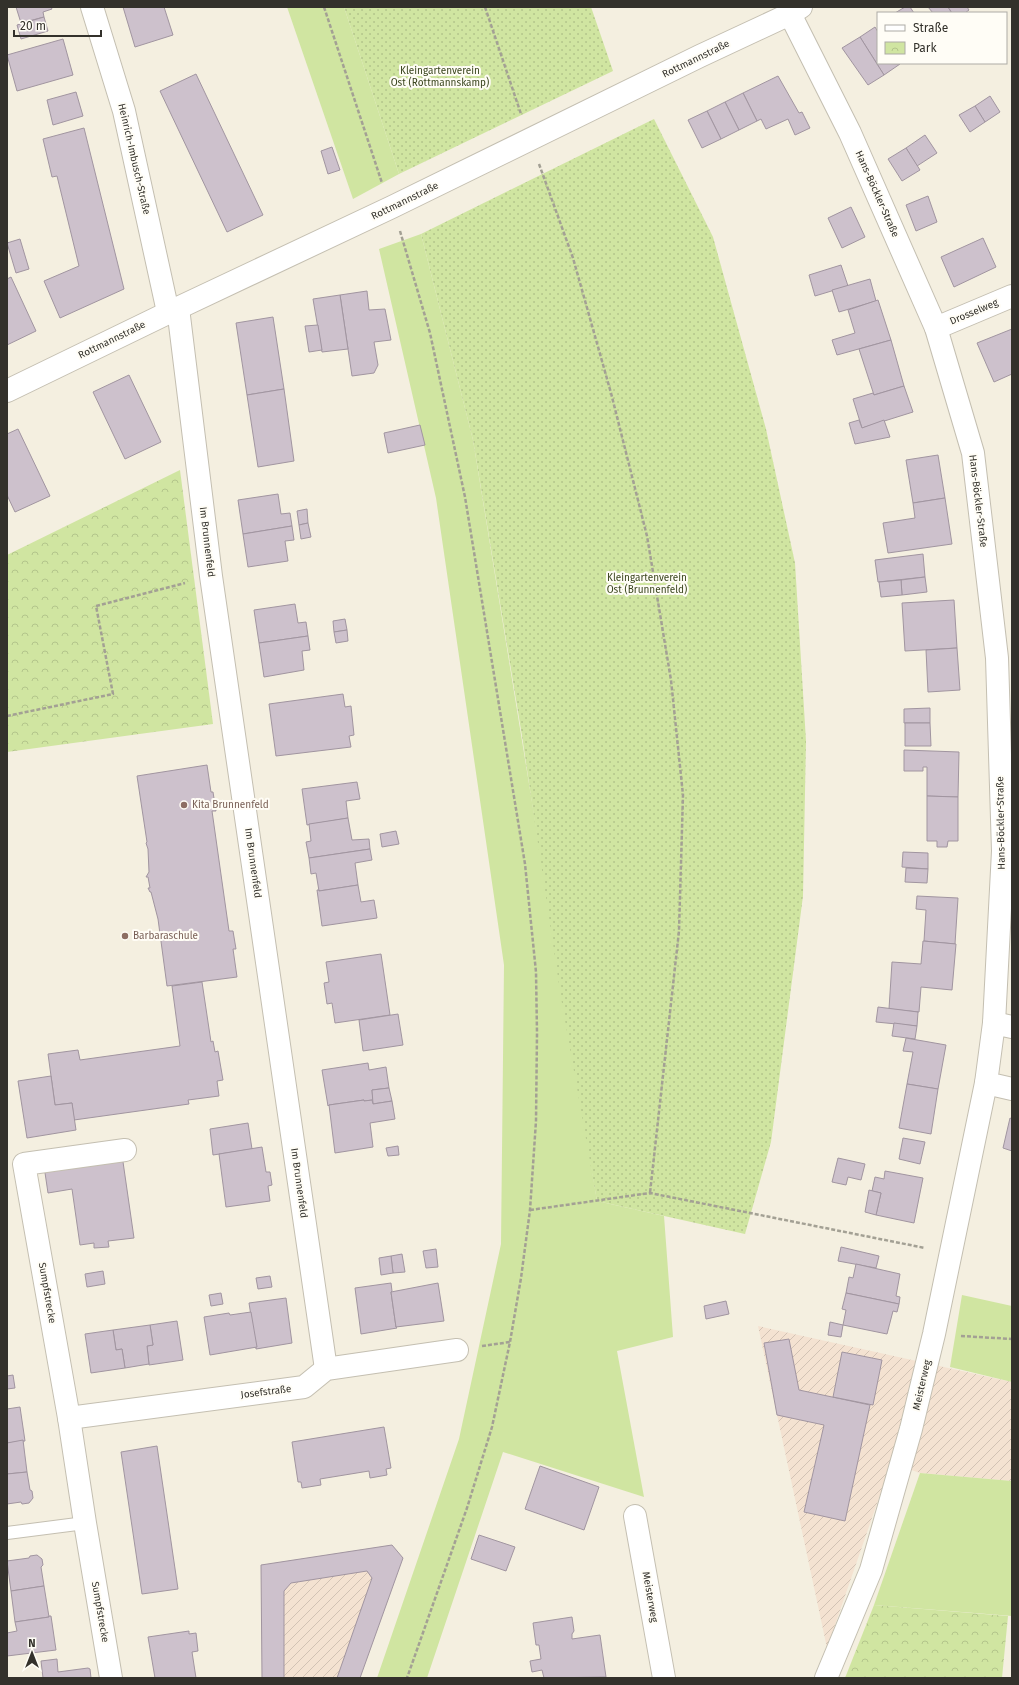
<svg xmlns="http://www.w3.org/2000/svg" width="1019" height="1685" viewBox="0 0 1019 1685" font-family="'Fira Sans',sans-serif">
<defs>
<pattern id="industrial-furrows" width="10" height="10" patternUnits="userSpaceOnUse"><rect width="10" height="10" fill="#f4e2d1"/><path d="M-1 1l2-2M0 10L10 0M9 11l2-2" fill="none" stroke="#d2c2b4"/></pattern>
<pattern id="park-crowns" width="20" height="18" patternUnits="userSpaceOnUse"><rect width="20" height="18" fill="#d0e5a1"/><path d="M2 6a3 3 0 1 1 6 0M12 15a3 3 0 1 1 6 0" fill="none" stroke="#b3c58b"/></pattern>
<pattern id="garden-dots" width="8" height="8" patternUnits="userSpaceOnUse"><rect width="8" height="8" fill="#d0e5a1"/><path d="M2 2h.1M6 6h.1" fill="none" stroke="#b3c58b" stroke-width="1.8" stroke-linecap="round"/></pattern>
</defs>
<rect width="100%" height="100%" fill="#f4efe0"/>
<!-- industrial -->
<g fill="url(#industrial-furrows)">
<path d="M758,1326L1012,1382V1481L920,1473L891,1463L827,1648Z"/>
<path d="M392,1545L360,1678H262L261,1565Z"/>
</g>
<!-- grass -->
<g fill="#d0e5a1">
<path d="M287,7H344L399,174L353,199Z"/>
<path d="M421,234L473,440L597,1201L664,1216L673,1337L617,1351L644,1497L503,1452L427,1678H377L459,1439L501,1244L504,965L436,498L379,249Z"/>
<path d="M962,1295L1012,1306V1382L950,1367Z"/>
<path d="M920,1473L1012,1481V1616L874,1605Z"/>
</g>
<!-- park -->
<g fill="url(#park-crowns)">
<path d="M180,470L213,724L7,752V555Z"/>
<path d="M874,1605L1008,1616L1002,1678H845Z"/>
</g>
<!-- garden -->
<g fill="url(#garden-dots)">
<path d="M344,7H591L613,71L399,174Z"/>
<path d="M654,119L713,237L766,429L795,563L806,741L803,896L771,1142L745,1234L597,1201L561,998L522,736L473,440L421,234Z"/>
</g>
<!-- building -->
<g fill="#cdc1cc" stroke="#a195a0">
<path d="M16,7H51L52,9L43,12L44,17L21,23Z"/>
<path d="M123,7H164L173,35L135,47Z"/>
<path d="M905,7H910L914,13H895Z"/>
<path d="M928,7H948L952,13H933Z"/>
<path d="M948,7H967L969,10L965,13H952Z"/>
<path d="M44,17L48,31L21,39L17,25Z"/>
<path d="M875,27L878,32V63L900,64L884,75L860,37Z"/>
<path d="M860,37L884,75L868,85L842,48Z"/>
<path d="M63,39L73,75L17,91L7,55Z"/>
<path d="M196,74L263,215L227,232L160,91Z"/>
<path d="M778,76L799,113L802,112L810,128L795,135L788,119L766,129L761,119L757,121L743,93Z"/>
<path d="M76,92L83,116L53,125L47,100Z"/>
<path d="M743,93L757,121L739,130L725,102Z"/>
<path d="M990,96L1000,112L985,122L975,106Z"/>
<path d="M725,102L739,130L721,139L707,111Z"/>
<path d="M975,106L985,122L970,132L959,115Z"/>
<path d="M707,111L721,139L702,148L688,120Z"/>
<path d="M84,128L124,289L60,318L44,281L79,266L57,176L52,177L43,139Z"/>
<path d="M925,135L937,153L917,166L906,148Z"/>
<path d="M332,147L340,170L328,174L321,151Z"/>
<path d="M906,148L920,170L902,181L888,159Z"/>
<path d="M928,196L937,222L916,231L906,205Z"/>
<path d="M851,207L865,237L842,248L828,218Z"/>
<path d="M983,238L996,267L954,287L941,257Z"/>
<path d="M20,239L29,269L16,273L7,243Z"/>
<path d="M841,265L848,286L815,296L809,275Z"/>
<path d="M11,277L36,331L7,345V279Z"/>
<path d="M870,279L876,301L839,312L832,290Z"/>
<path d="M367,291L369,310L385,309L391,340L374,342L378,365L374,373L352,376L340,295Z"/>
<path d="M340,295L348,349L322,352L313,299Z"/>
<path d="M878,300L891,340L837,355L832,340L855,333L848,310Z"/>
<path d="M273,317L284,389L247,395L236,323Z"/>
<path d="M318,325L322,350L309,352L305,326Z"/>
<path d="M1012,329V374L994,382L977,343Z"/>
<path d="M891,340L904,386L874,395L859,349Z"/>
<path d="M129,375L161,442L125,459L93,392Z"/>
<path d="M904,386L913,412L862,428L853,399L873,393L874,395Z"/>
<path d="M284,389L294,461L258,467L247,395Z"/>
<path d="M859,420L862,428L884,420L890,437L855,444L849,423Z"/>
<path d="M420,425L425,445L388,453L384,433Z"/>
<path d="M18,429L50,496L15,512L7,495V434Z"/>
<path d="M938,455L945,498L913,503L906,460Z"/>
<path d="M278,494L281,514L290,513L292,526L243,534L238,500Z"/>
<path d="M945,498L952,544L888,553L883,523L915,518L913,503Z"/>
<path d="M307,509L308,523L299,525L297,511Z"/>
<path d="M308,523L311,537L301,539L299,525Z"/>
<path d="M292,526L294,540L285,541L288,561L248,567L243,534Z"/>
<path d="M923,554L925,577L878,582L875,560Z"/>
<path d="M925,577L927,592L902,595L901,580Z"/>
<path d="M901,580L902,595L881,597L879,582Z"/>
<path d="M954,600L957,648L905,651L902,603Z"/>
<path d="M295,604L298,623L306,622L308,636L259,643L254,610Z"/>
<path d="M345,619L347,630L334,632L333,621Z"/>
<path d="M347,630L348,641L336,643L334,632Z"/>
<path d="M308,636L310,650L302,651L304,670L264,677L259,643Z"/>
<path d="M957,648L960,690L928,692L926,650Z"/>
<path d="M343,694L345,707L351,706L354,735L349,736L351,747L276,756L269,704Z"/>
<path d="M930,708V723H904V709Z"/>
<path d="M905,723H930L931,746H905Z"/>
<path d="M904,750L959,752L958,797L927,796V767H923V771H904Z"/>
<path d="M207,765L211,792H213L216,811H212L229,931H233L236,949H233L237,977L167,986L158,919L151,892H150L148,888H150L148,877H146L149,872L148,849L146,843L147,842L137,776Z"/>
<path d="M357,782L360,799L346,801L348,818L307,825L302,789Z"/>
<path d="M927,796L958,797V841H948L947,847H937V841H927Z"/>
<path d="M348,818L352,840L369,839L370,849L309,858L306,842L311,841L309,824Z"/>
<path d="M396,831L399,844L382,847L380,834Z"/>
<path d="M370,849L372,860L355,863L358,885L319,891L316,873L311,874L309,858Z"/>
<path d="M903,852L928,853V869L902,867Z"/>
<path d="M906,868L928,869L927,883L905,882Z"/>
<path d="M358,885L361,902L374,900L377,918L322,926L317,890H319V891Z"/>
<path d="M917,896L958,898L955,944L924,941L926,910L916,909Z"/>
<path d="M923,941L956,944L952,990L921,987L919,1012L889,1009L892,962L921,964Z"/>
<path d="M381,954L390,1015L335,1023L332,1003L327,1004L324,983L329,982L326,962Z"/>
<path d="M202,982L211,1042L213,1041L215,1052L218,1051L223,1080L217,1081L219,1096L188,1100L189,1104L74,1120L72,1103L55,1105L48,1054L78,1050L80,1060L180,1046L172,986Z"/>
<path d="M878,1007L918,1012L917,1026L876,1022Z"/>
<path d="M398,1014L403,1045L363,1051L359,1020Z"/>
<path d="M894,1023L917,1026L915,1039L892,1036Z"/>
<path d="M906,1038L946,1045L938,1089L907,1084L913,1052L903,1051Z"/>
<path d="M368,1063L369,1070L386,1067L389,1088L372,1090L373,1100L364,1101V1100L329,1105L328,1106L322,1070Z"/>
<path d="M51,1076L55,1105L72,1103L76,1130L27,1138L18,1081Z"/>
<path d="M907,1084L938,1089L931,1134L899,1128Z"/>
<path d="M389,1088L392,1101L373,1104L372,1090Z"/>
<path d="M364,1100V1101L372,1100L373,1104L392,1101L395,1119L370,1123L373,1147L335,1153L329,1105Z"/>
<path d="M1010,1118L1012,1119V1151L1003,1148Z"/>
<path d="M248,1123L252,1149L213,1155L210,1129Z"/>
<path d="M903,1138L925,1142L920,1164L899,1159Z"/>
<path d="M398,1146L399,1155L388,1156L386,1148Z"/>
<path d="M262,1147L266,1172H270L272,1185L268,1186L270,1201L226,1207L219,1154Z"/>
<path d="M122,1155L134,1238L108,1241L109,1247L94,1248V1243L80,1245L72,1189L48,1193L44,1166Z"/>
<path d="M838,1158L865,1164L861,1180L848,1177L846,1185L832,1182Z"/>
<path d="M885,1171L923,1178L914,1223L876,1215L881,1193L872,1191L875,1177L884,1179Z"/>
<path d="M869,1190L881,1193L876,1215L865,1212Z"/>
<path d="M841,1247L879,1256L876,1268L838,1261Z"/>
<path d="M436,1249L438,1267L426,1268L423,1251Z"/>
<path d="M402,1254L405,1272L393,1273L391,1256Z"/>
<path d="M391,1256L393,1273L381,1275L379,1258Z"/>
<path d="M856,1264L900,1274L896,1296L900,1297L899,1304L846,1293L849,1277L853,1278Z"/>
<path d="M103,1271L105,1284L87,1287L85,1274Z"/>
<path d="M270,1276L272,1287L258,1289L256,1278Z"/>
<path d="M391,1283L392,1291L391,1292L396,1327L397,1328L361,1334L355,1288Z"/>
<path d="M438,1283L444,1321L396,1327L391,1292Z"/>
<path d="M221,1293L223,1304L211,1306L209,1295Z"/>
<path d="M846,1293L899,1304L897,1312L893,1311L887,1334L843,1325L846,1310L842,1309Z"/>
<path d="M286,1298L292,1343L256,1349L249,1303Z"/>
<path d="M726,1301L729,1314L706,1319L704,1306Z"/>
<path d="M251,1312L257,1347L210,1355L204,1317L229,1313L230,1315Z"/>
<path d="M177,1321L183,1360L149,1365L147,1346L153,1345L150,1325Z"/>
<path d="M830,1322L843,1325L841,1337L828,1335Z"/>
<path d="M150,1325L153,1345L147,1346L149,1364L125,1368L122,1349L116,1350L113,1330Z"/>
<path d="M113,1330L116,1350L122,1349L125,1368L91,1373L85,1334Z"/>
<path d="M789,1339L799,1390L870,1405L845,1521L804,1512L824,1425L777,1415L764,1343Z"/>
<path d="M842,1352L882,1360L873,1405L833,1397Z"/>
<path d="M13,1375L15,1388L7,1389V1376Z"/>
<path d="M20,1407L25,1441L7,1443V1409Z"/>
<path d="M384,1427L391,1468L386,1469L387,1475L370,1478L369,1471L320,1479L321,1485L302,1488L301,1482H298L292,1442Z"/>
<path d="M23,1440L27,1472L7,1474V1443Z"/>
<path d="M157,1446L178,1589L142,1594L121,1452Z"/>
<path d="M540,1466L599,1487L584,1530L525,1509Z"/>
<path d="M27,1472L30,1490L32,1491L33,1498L29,1503L22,1504L21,1502L7,1504V1474Z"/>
<path d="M479,1535L515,1547L506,1571L471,1559Z"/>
<path d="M392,1545L403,1558L360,1678H337L372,1578L367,1571L291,1583L284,1591V1678H262L261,1565Z"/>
<path d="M37,1555L42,1559L43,1565L41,1567L44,1586L11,1591L7,1561L29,1558L30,1556Z"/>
<path d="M44,1586L49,1617L15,1622L11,1591Z"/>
<path d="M49,1616H51L56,1650L7,1656V1633L17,1631L15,1622L49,1617Z"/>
<path d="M572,1617L574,1631L572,1634V1639L600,1635L606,1677L544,1678L542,1670L532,1672L530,1661L541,1659L539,1645H536L533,1623Z"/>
<path d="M189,1631V1634L196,1633L198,1651L192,1652L196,1678H155L148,1637Z"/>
<path d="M57,1659L58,1672L88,1668L90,1669L91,1678H43L41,1661Z"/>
</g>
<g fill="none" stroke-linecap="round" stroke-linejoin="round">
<!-- lane casing -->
<g stroke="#c4bfb1" stroke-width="14">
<path id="lane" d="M7,1533L85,1523"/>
</g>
<!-- street casing -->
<g stroke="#c4bfb1" stroke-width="24">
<g id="street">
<path d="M92,7L124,111L168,312"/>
<path d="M790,14L850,133L936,328L973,453L997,658L1003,851L994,1023"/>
<path d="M178,308L211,576L326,1369"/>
<path d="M936,328L1012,296"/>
<path d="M7,391L178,308L392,207L700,56L790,14L801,7"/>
<path d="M1012,1027L994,1023L986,1083L1012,1089"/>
<path d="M69,1418L304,1387L326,1369L457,1350"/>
<path d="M635,1516L664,1678"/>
<path d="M111,1678L85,1523L69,1418L24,1164L125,1150"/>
<path d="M826,1678L871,1570L911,1429L934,1334L986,1083"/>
</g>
</g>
<!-- path -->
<g stroke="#a3a094" stroke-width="2.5" stroke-dasharray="4 2" stroke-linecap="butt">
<path d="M324,7L382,183"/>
<path d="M485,7L521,114"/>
<path d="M539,164L573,258L611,393L647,536L671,680L683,795L679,931L650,1193"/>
<path d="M400,231L430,333L465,497L525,864L536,972L537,1033L536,1121L530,1210L521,1278L510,1342L492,1427L467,1508L407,1678"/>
<path d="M7,716L113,694L96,606L185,583"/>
<path d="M530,1210L650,1193L925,1248"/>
<path d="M961,1336L1012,1339"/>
<path d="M482,1346L510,1342"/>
</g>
<!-- lane -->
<use href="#lane" stroke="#fff" stroke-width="12"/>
<!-- street -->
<use href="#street" stroke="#fff" stroke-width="22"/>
</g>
<!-- markers -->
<g fill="#8d6e63" stroke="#fffdf6" stroke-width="1.5">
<circle cx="184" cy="805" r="4"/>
<circle cx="125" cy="936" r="4"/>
</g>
<g text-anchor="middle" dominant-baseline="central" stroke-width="4" stroke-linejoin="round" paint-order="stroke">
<!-- street labels -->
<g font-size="10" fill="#33312b" stroke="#fffdf6">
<text transform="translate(696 59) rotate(-26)">Rottmannstraße</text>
<text transform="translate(134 159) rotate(77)">Heinrich-Imbusch-Straße</text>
<text transform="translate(877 194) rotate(66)">Hans-Böckler-Straße</text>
<text transform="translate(405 201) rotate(-26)">Rottmannstraße</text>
<text transform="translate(974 312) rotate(-23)">Drosselweg</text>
<text transform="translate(112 340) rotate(-26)">Rottmannstraße</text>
<text transform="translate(978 501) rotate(83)">Hans-Böckler-Straße</text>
<text transform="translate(207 542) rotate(83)">Im Brunnenfeld</text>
<text transform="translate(1001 823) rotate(-91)">Hans-Böckler-Straße</text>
<text transform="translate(253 863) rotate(82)">Im Brunnenfeld</text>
<text transform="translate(299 1183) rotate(82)">Im Brunnenfeld</text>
<text transform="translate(47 1293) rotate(80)">Sumpfstrecke</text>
<text transform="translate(922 1385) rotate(-77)">Meisterweg</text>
<text transform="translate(266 1392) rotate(-7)">Josefstraße</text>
<text transform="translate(650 1597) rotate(80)">Meisterweg</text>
<text transform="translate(100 1612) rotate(80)">Sumpfstrecke</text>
</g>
<!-- park labels -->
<g font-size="10" fill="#39441d" stroke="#fffdf6">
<text x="440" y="71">Kleingartenverein<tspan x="440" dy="12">Ost (Rottmannskamp)</tspan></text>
<text x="647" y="578">Kleingartenverein<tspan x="647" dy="12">Ost (Brunnenfeld)</tspan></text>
</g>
<!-- education labels -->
<g font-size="10" fill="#785e54" stroke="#fffdf6" text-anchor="start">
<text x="192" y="805">Kita Brunnenfeld</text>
<text x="133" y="936">Barbaraschule</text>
</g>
</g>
<!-- border -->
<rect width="1019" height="1685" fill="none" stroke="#33312b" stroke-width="16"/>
<!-- legend -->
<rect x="877" y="12" width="130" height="52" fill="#fffdf6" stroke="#adaba5"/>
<rect x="885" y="25" width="20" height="6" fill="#ffffff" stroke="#adaba5"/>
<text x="913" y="32" font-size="12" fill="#33312b">Straße</text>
<rect x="885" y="42" width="20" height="12" fill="url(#park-crowns)" stroke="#adaba5"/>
<text x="913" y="52" font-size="12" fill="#33312b">Park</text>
<!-- north arrow -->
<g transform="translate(32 1653)" stroke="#fffdf6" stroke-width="3" paint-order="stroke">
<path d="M0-3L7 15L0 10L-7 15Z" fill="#33312b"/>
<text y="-6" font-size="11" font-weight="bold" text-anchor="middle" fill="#33312b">N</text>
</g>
<!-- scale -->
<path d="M14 30v6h87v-6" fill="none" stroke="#33312b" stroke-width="2"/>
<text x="20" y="30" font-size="12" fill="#33312b" stroke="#fffdf6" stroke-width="3" paint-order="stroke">20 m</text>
</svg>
